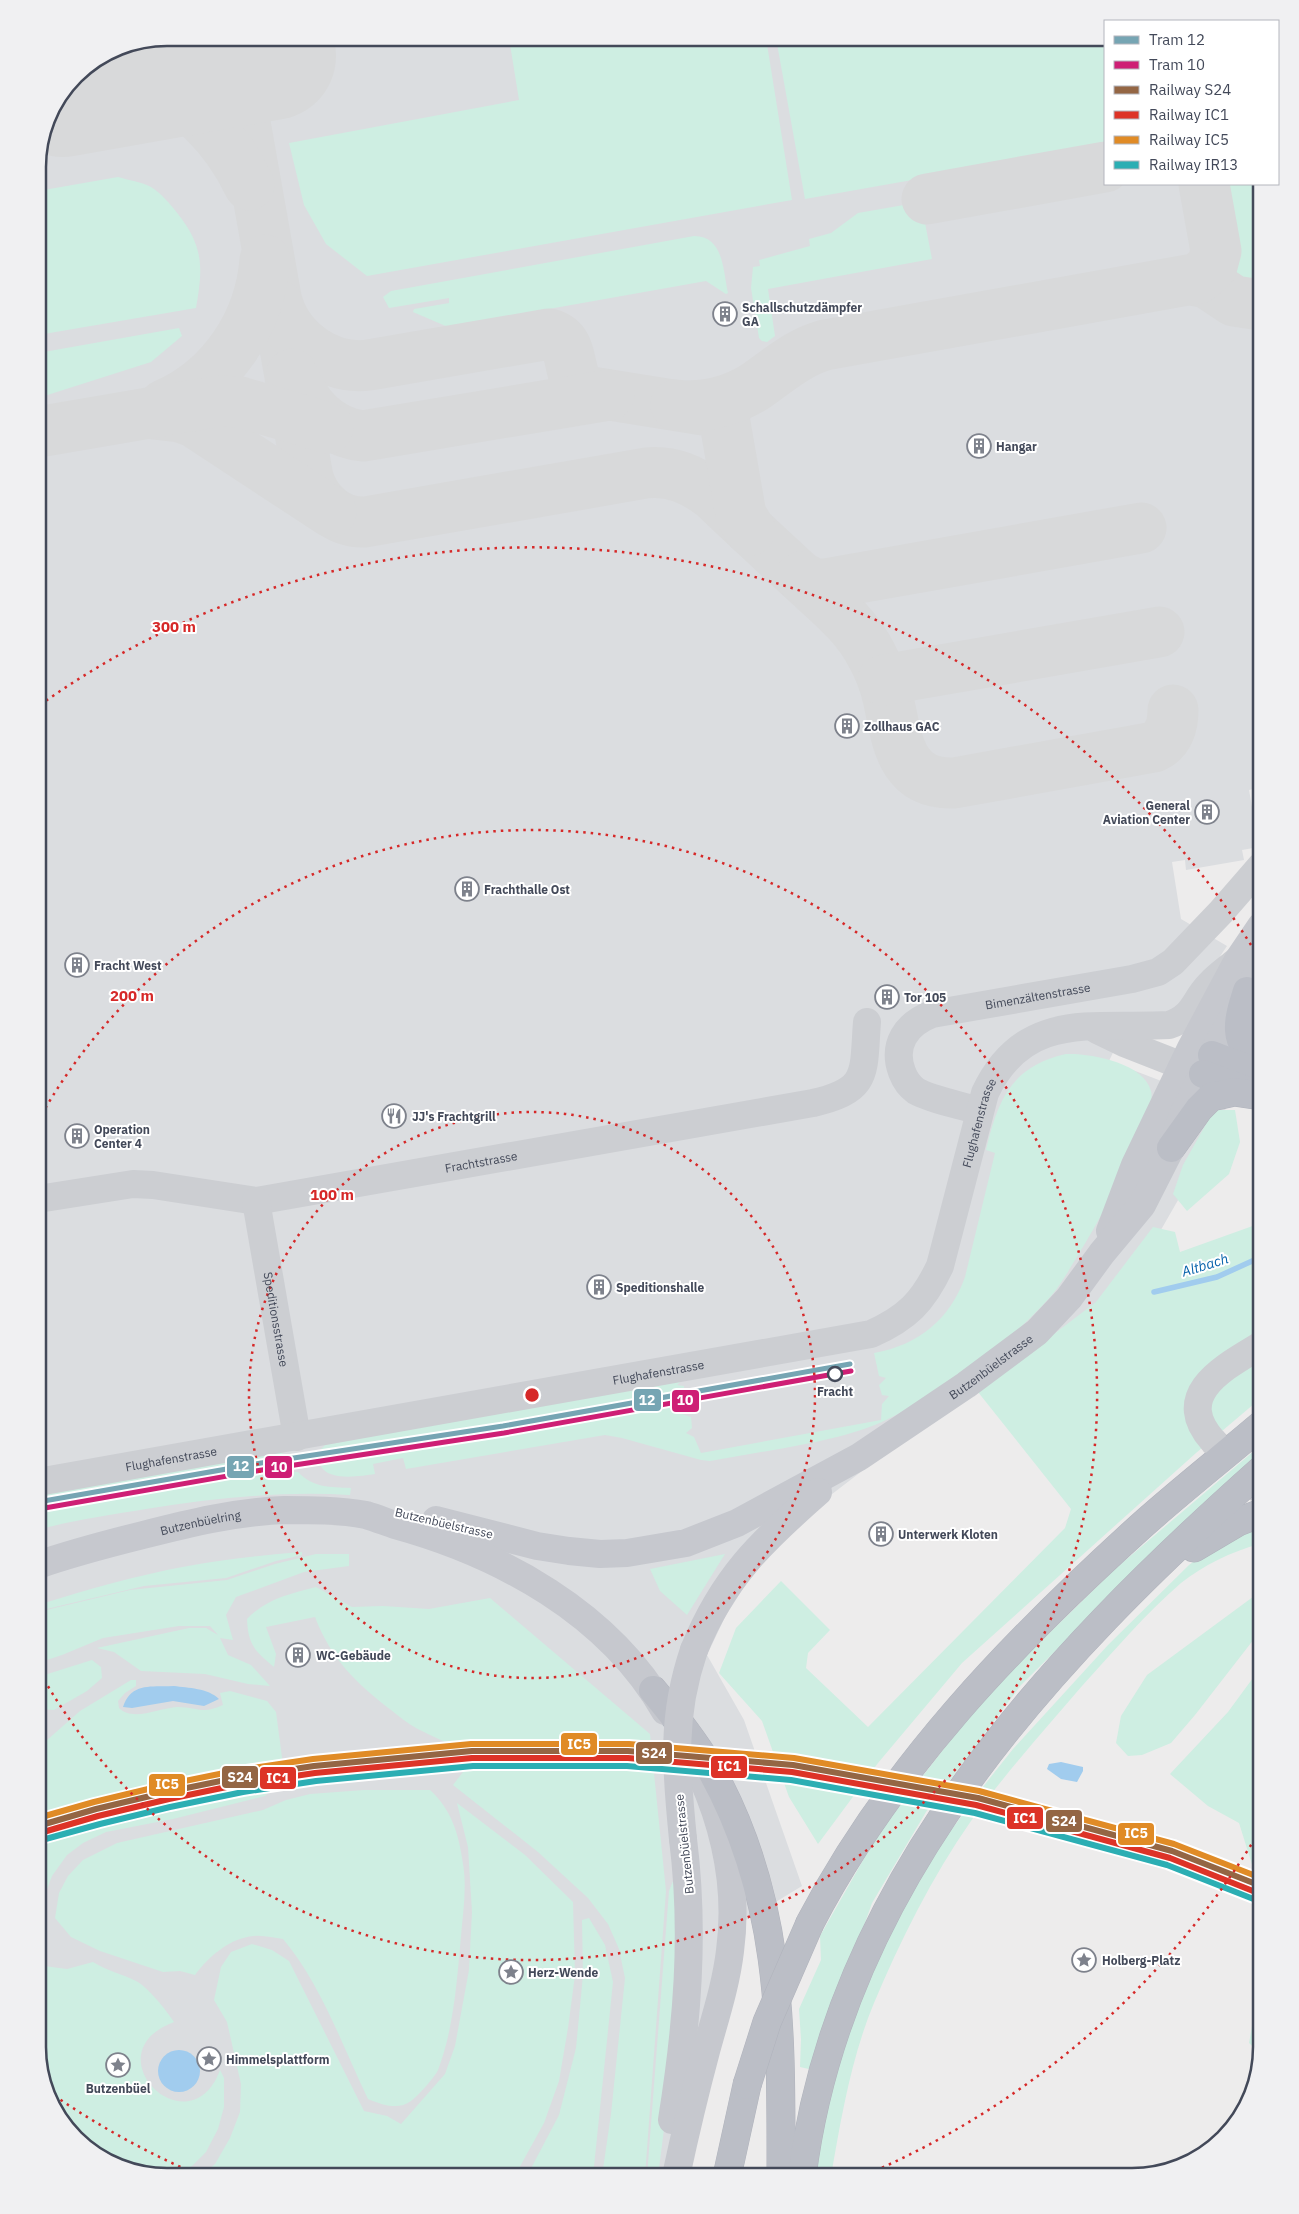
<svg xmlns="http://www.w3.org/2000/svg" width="1299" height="2214" viewBox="0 0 1299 2214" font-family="'IBM Plex Sans',sans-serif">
<rect width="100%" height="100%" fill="#edecec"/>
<!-- airport -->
<path fill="#dbdde0" d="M167,38H1105V184H1261V787L1249,790L1259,847L1242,850L1244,860L1186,870L1185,860L1172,862L1181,919L1227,946L1184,1010L1131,1015L1109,1061L1227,1106L1201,1160L1162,1228L1143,1254L1106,1296L957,1406L866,1468L823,1501L779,1543L744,1587L725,1617L707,1655L744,1720L802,1886L741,1923L686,2176H159L95,2155L51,2104L38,2047V159L47,117L76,75L118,47Z"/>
<!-- green -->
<g fill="#ceeee2">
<path d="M509,38H766L792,200L367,276L326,244L304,205L289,143L519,100Z"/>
<path d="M776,38H1105V146L805,199Z"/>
<path d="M118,177C128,180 142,182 151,187C161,193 171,205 178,214C204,247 203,268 196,308L38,335V191Z"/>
<path d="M1215,184H1261V282L1233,286Z"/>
<path d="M921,202L932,259L768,289L775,336L767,342L762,341L759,338L751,288L753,267L760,266L759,260L810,246L809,239L831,233L858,213Z"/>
<path d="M694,236C724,236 723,271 728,293L726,294L706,281L448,327L413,312L414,309L449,303V298L389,308L383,297L391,291Z"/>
<path d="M179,328L182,336L151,362L38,398V353Z"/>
<path d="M1066,1054C1091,1053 1144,1063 1151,1091C1159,1121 1080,1255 1060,1284C1051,1298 1037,1311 1025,1323C990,1357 945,1386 903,1411C866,1433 826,1440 785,1448C760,1452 735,1457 710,1461L701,1460L622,1438L605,1435L406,1469L403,1458L373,1464L375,1474C361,1476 332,1481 322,1468C319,1464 319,1457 318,1452L325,1445L684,1378L677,1385L684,1386V1398L688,1410L682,1414L691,1417L692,1428L686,1433L694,1437L701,1453L881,1420L882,1404L889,1396L882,1395L879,1385L886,1378L879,1376L874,1353C919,1345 950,1319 965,1277L995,1153L986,1150C998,1099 1012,1066 1066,1054Z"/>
<path d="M1214,1110H1235L1240,1142L1229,1174L1187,1211L1173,1194L1183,1165Z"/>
<path d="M1261,1223V1329L1252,1334L1261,1343V1398L1196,1453L962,1663L878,1763L818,1844L789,1797L762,1721L719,1673L736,1628L781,1581L830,1630L808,1653L806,1668L868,1727L1065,1528L1071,1509L978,1392L1096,1302L1153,1227L1175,1232L1180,1252Z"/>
<path d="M1261,1445V1458L1120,1587L1021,1685L926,1812L872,1903L813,2070L800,2067L801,2039L799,2009L821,1960L820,1936L878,1834L983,1698L1115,1569Z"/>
<path d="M279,1452L289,1456L293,1472H298C313,1488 330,1487 351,1488L350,1495C281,1491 214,1498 146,1509C109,1515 73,1520 38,1530V1493Z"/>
<path d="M1256,1527L1259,1544C1231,1552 1204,1565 1181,1583C1146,1613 1113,1652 1082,1686C1044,1730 1005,1774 971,1821C932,1877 900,1941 874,2003C851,2058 841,2119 831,2176H814L827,2095L861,1991L929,1860L986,1783L1013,1749L1108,1645L1189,1565L1219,1542Z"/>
<path d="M302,1552V1555L276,1561L226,1578L144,1586L38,1611V1606L41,1604C89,1589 138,1575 188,1566C226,1559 263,1555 302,1552Z"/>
<path d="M316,1554H349V1566L304,1572L236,1597L226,1615L233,1640L220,1638L228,1655L251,1665L270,1686L248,1684L205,1674L141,1671L114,1652L97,1648L189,1628H206L218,1635L210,1626H179L103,1638L62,1655L38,1663V1612L130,1590L227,1580L275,1564Z"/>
<path d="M725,1554L687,1615L660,1591L650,1569Z"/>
<path d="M316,1587L352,1607L383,1606L429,1609L490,1598L650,1734L666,1891L645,2176H602L611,2114L625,1978L619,1949L608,1924L588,1898L538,1852L453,1785L463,1772L468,1752C451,1744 433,1737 416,1728C407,1723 399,1716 391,1710C356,1683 331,1659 315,1617L266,1627L276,1654L274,1667C255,1651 248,1645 247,1619C266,1599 289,1594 316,1587Z"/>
<path d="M1261,1591V1630L1195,1715L1171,1743L1142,1755L1128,1756L1116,1743L1121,1716L1147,1675Z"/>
<path d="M92,1660L101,1667L102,1678L87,1691L54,1710L38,1709V1677Z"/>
<path d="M1261,1667V1893L1239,1823L1208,1806L1170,1774L1228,1712Z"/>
<path d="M131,1680H136V1686L125,1693L118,1701L119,1708C133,1722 159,1708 177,1707C199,1707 200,1715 223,1705L220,1693L230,1691L267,1701L276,1712L283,1765L278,1783L265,1796L173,1819L106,1832L83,1843L67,1855L52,1876L38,1913V1748L80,1711Z"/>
<path d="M364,1790H430C452,1810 459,1835 463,1864C467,1887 463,1913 461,1936C457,1980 454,2028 438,2070C435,2077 417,2097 411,2101C398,2111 380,2104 368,2099C342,2045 321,1984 283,1939C274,1938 263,1935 254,1936C230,1938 209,1956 195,1975L180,1971L163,1972L100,1951L71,1937L55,1918L59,1893L68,1876L83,1860L117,1843L263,1810L286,1800L310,1794Z"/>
<path d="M457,1803L525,1855L573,1902L575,1975L568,2028L559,2081L544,2123L518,2170V2176H201L215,2164L230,2138L240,2112L241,2084L227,2022L214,2000L221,1967L231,1952L252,1944L272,1950L289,1961L364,2111L387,2116L401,2124L445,2074L455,2046L469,1970L472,1912L468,1847Z"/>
<path d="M678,1869L672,2067L658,2176H647L669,1891Z"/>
<path d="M589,1918L605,1945L613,1982L593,2176H527L559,2115L576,2048L583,1975L582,1920Z"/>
<path d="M93,1962C107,1971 122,1974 136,1981C147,1986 167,2011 174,2022C89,2054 190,2151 220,2070L224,2078V2107L218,2129L206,2152L192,2166L175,2176H159L95,2155L51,2104L38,2047V1977L44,1966L67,1969Z"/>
<path d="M1261,1977V2047L1260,2053L1249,2043Z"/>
</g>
<!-- water -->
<g fill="#a1ccee">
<path d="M174,1686C188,1688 208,1688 219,1699L204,1706L173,1701L132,1708L123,1707C131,1682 152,1687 174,1686Z"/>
<path d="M1061,1762L1083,1767V1771L1077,1782L1061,1779L1047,1769L1049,1764Z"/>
<circle cx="179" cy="2071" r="21"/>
</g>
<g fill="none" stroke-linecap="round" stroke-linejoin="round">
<!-- stream -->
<path stroke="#a1ccee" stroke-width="5.5" d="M1154,1292L1217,1277L1261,1257"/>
<!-- taxiway -->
<g stroke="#d8d9da" stroke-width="51">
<path d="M230,38L308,478C316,504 338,523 365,522L646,473C672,470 693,480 713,495C744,525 776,554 807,583C831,605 857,626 872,656C879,669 885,684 888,698C897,738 899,785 954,783L1154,747C1169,740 1173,725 1173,710"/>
<path d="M101,86C135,79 155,67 175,38"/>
<path d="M82,90C99,88 118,82 135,84C185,89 229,143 249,185"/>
<path d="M927,199L1105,167"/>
<path d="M1192,280L1207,283L1234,301L1261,305"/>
<path d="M278,305C290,343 330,370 369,365L549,334C579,342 563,376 585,391L716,412L725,423L741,515L750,530"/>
<path d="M292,374C305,405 328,432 363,436L609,395"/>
<path d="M164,405C222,380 260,323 265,260"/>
<path d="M676,405C705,408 731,402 756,386C779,370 797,353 825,345L1199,278L1212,266L1216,251L1204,184"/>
<path d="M153,414L180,417L194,422L331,512"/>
<path d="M38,432L219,401L240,402L328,428"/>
<path d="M801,577L814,584H825L1141,528"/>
<path d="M883,680L1159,632"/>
</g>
<!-- runway -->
<path stroke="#d8d9da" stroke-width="128" d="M63,93L272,56"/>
<!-- minor-tunnel -->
<path stroke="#cbcbcf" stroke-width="28" stroke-dasharray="28 14" stroke-linecap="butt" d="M1213,1441L1261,1491"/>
<!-- highway casing -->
<g stroke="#b0b3bc" stroke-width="29">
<g id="highway">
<path d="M1247,991C1238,1019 1230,1044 1261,1061"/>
<path d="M1212,1055L1261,1074"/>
<path d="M1203,1074L1246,1090"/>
<path d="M1171,1148L1199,1109L1211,1097L1234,1092L1261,1096"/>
<path d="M1194,1548L1238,1522L1261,1513"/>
<path d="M653,1690C673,1714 693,1739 709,1766C784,1898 781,2030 781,2176"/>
<path d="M810,1923C890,1769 1012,1643 1140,1527C1179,1492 1221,1459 1261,1425"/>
<path d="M727,2176L747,2085"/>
<path d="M802,2176C839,1882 1049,1659 1261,1470"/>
</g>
</g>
<!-- minor -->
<g stroke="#ccced2" stroke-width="28">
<path d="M1097,1030L1124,1043L1203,1074"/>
<path id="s1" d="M979,1111C961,1105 932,1100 916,1091C909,1086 905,1080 902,1072C892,1045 906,1024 932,1014L1132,979L1158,972L1173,962L1221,912L1261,866"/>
<path id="s2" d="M38,1199L133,1184L153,1185L256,1201L813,1103C870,1090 863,1073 867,1022"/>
<path id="s3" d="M256,1201L297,1437"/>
<path d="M1213,1441C1171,1394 1225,1367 1261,1345"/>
<path id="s4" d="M38,1482L871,1334C907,1318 923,1302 940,1266L985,1093C1024,1010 1093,1029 1169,1025C1195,1016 1193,1001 1210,984C1218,975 1229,968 1238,960"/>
</g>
<!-- major -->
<g stroke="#c6c8ce" stroke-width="28">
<path d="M1110,1231L1135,1165L1191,1048L1238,960L1261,926"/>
<path id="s5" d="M436,1520L537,1546L569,1551L600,1554L627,1553L686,1543L737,1523L859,1457L966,1385L1037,1332L1069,1298L1102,1253L1142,1205L1171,1148L1183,1115L1212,1055L1261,967"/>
<path id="s6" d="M38,1565C72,1553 107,1544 143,1535C190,1523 235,1512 284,1510C311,1510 340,1510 366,1515C376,1518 386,1522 395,1525C501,1554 609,1613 665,1711"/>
<path d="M694,1650C723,1578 761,1542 818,1492"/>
<path d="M672,2120C687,2026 695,1934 683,1839"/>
<path d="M676,2176C685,2134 695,2092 706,2051C715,2018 726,1985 730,1951C738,1891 726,1831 702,1777"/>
</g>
<!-- highway -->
<use href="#highway" stroke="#bbbec6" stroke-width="28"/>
<!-- highway-bridge casing -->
<g stroke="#b0b3bc" stroke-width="29" stroke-linecap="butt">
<path id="highway-bridge" d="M747,2085L767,2022L810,1923"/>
</g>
<!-- major-bridge -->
<path stroke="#c6c8ce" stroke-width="28" d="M683,1839C676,1770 671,1717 694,1650"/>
<!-- highway-bridge -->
<use href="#highway-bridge" stroke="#bbbec6" stroke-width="28"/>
<!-- rail-1 casing -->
<g stroke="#fff" stroke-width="10">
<path id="rail-1" d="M38,1826L96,1809L167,1792L240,1777L314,1766L472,1751H628L793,1765L978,1798L1172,1851L1261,1886"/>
</g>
<!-- rail-2 casing -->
<g stroke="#fff" stroke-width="10">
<path id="rail-2" d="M40,1833L98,1816L169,1799L241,1784L315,1773L472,1758H628L792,1772L976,1805L1170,1858L1258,1893"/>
</g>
<!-- rail-3 casing -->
<g stroke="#fff" stroke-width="10">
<path id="rail-3" d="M38,1818L94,1802L165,1785L239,1770L313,1759L471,1744H629L794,1758L979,1791L1174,1844L1261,1878"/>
</g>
<!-- rail-4 casing -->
<g stroke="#fff" stroke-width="10">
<path id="rail-4" d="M42,1840L100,1824L170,1807L243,1792L316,1781L473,1766H627L791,1780L975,1813L1167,1865L1256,1900"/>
</g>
<!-- rail-1 -->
<use href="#rail-1" stroke="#946644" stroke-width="6"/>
<!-- rail-2 -->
<use href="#rail-2" stroke="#dd3327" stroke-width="6"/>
<!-- rail-3 -->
<use href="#rail-3" stroke="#e08b26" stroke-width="6"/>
<!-- rail-4 -->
<use href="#rail-4" stroke="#2caeb3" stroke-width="6"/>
<!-- tram-1 casing -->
<g stroke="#fff" stroke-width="9">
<path id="tram-1" d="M38,1502L261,1463L503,1426L850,1364"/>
</g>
<!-- tram-2 casing -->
<g stroke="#fff" stroke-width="9">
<path id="tram-2" d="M39,1509L262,1470L504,1433L851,1371"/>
</g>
<!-- tram-1 -->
<use href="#tram-1" stroke="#76a5b3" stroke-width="5"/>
<!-- tram-2 -->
<use href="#tram-2" stroke="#ce1f75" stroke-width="5"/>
</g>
<!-- distance rings -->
<g fill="none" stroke="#d62828" stroke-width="2.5" stroke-dasharray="2.5 5">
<circle cx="532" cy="1395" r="283"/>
<path d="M38 1121A565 565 0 1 1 38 1669"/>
<path d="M1259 1832A848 848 0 0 1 863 2176M201 2176A848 848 0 0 1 52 2094M40 705A848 848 0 0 1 1259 958"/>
</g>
<!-- icons -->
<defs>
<g id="building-ring" transform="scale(1.25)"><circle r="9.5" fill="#fff" stroke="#7e828c" stroke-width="1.5"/><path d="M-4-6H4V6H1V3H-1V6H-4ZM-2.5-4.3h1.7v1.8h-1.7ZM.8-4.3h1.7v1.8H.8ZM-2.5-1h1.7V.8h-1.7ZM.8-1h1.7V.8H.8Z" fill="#7e828c"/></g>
<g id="restaurant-ring" transform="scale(1.25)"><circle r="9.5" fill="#fff" stroke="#7e828c" stroke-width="1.5"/><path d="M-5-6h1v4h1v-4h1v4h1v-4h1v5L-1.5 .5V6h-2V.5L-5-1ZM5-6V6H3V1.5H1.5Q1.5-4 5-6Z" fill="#7e828c"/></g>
<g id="sight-ring" transform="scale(1.25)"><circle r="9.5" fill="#fff" stroke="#7e828c" stroke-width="1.5"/><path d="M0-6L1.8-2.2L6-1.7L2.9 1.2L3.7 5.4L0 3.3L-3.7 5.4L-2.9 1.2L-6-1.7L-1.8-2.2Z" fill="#7e828c"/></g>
</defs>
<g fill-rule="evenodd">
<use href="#building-ring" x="725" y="314"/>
<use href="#building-ring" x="979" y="446"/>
<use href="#building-ring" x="847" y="726"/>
<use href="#building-ring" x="1207" y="812"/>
<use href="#building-ring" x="467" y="889"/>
<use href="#building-ring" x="77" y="965"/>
<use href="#building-ring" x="887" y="997"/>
<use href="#restaurant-ring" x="394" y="1116"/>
<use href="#building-ring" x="77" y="1136"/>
<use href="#building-ring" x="599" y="1287"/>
<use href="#building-ring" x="881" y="1534"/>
<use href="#building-ring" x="298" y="1655"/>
<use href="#sight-ring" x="1084" y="1960"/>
<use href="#sight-ring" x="511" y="1972"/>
<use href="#sight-ring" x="209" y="2059"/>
<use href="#sight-ring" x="118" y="2065"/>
</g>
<!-- markers -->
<circle fill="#fff" stroke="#434959" stroke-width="2.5" cx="835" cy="1374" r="7"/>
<g text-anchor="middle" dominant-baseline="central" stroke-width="4" stroke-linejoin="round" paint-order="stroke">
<!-- poi labels -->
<g font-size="12" font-weight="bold" fill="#434959" stroke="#fff" text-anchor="start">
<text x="742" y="307">Schallschutzdämpfer<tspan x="742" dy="14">GA</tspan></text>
<text x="996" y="446">Hangar</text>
<text x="864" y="726">Zollhaus GAC</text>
<text x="1190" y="805" text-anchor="end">General<tspan x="1190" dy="14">Aviation Center</tspan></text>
<text x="484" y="889">Frachthalle Ost</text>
<text x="94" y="965">Fracht West</text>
<text x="904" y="997">Tor 105</text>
<text x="412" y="1116">JJ's Frachtgrill</text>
<text x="94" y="1129">Operation<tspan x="94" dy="14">Center 4</tspan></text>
<text x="616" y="1287">Speditionshalle</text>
<text x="898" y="1534">Unterwerk Kloten</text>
<text x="316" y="1655">WC-Gebäude</text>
<text x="1102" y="1960">Holberg-Platz</text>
<text x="528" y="1972">Herz-Wende</text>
<text x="226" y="2059">Himmelsplattform</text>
<text x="118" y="2088" text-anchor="middle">Butzenbüel</text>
</g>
<!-- street labels -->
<g font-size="12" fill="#434959" stroke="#fff">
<text stroke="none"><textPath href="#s1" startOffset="271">Bimenzältenstrasse</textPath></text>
<text stroke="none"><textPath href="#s4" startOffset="1094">Flughafenstrasse</textPath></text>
<text stroke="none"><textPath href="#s2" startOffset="449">Frachtstrasse</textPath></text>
<text stroke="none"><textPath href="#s3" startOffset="120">Speditionsstrasse</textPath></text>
<text stroke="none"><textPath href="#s5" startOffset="608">Butzenbüelstrasse</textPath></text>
<text stroke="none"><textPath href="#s4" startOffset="630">Flughafenstrasse</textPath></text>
<text stroke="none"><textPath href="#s4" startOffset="135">Flughafenstrasse</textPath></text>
<text stroke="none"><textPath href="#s6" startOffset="168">Butzenbüelring</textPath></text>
<text transform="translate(444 1523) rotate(13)">Butzenbüelstrasse</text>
<text transform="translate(684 1844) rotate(-96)">Butzenbüelstrasse</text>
</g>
<!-- stop labels -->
<g font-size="12" font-weight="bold" fill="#434959" stroke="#fff">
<text x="835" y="1391">Fracht</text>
</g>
<!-- water labels -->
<g font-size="14" font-style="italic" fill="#0561aa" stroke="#fff">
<text transform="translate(1205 1265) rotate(-17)">Altbach</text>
</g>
</g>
<!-- crop -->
<path d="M0 0H1299V2214H0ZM167 46H1132A121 121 0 0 1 1253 167V2047A121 121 0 0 1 1132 2168H167A121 121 0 0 1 46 2047V167A121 121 0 0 1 167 46Z" fill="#f0f0f2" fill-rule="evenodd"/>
<path fill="none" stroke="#434959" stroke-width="2.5" d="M167 46H1132A121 121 0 0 1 1253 167V2047A121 121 0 0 1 1132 2168H167A121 121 0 0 1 46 2047V167A121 121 0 0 1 167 46Z"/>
<circle cx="532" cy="1395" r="8" fill="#d62828" stroke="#fff" stroke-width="2.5"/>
<g font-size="15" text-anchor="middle" font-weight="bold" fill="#d62828" stroke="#fff" stroke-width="4" stroke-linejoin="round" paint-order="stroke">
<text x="174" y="632">300 m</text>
<text x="132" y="1001">200 m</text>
<text x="332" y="1200">100 m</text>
</g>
<g stroke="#fff" stroke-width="2">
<rect x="633" y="1388" width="29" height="24" rx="5" fill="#76a5b3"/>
<rect x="671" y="1389" width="29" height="24" rx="5" fill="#ce1f75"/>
<rect x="226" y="1455" width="29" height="24" rx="5" fill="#76a5b3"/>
<rect x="264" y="1455" width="29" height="24" rx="5" fill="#ce1f75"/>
<rect x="560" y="1732" width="38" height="24" rx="5" fill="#e08b26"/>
<rect x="635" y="1741" width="38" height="24" rx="5" fill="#946644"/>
<rect x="710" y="1755" width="38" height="24" rx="5" fill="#dd3327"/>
<rect x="221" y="1765" width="38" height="24" rx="5" fill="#946644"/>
<rect x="259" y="1766" width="38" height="24" rx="5" fill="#dd3327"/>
<rect x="148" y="1773" width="38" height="24" rx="5" fill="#e08b26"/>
<rect x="1006" y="1806" width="38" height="24" rx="5" fill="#dd3327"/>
<rect x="1045" y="1809" width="38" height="24" rx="5" fill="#946644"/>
<rect x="1117" y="1822" width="38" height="24" rx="5" fill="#e08b26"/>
</g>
<g font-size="14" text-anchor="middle" font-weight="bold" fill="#fff">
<text x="647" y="1405">12</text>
<text x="685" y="1405">10</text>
<text x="241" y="1471">12</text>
<text x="279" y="1472">10</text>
<text x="579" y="1749">IC5</text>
<text x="654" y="1758">S24</text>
<text x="729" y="1771">IC1</text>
<text x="240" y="1782">S24</text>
<text x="278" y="1783">IC1</text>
<text x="167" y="1789">IC5</text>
<text x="1025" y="1823">IC1</text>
<text x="1064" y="1826">S24</text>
<text x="1136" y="1838">IC5</text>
</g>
<!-- legend -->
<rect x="1104" y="20" width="175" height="165" fill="#ffffff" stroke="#b4b6bd"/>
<rect x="1114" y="36" width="25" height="8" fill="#76a5b3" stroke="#b4b6bd"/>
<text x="1149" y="45" font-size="15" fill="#434959">Tram 12</text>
<rect x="1114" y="61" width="25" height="8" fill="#ce1f75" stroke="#b4b6bd"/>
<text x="1149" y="70" font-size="15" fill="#434959">Tram 10</text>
<rect x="1114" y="86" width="25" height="8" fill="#946644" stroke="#b4b6bd"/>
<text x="1149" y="95" font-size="15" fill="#434959">Railway S24</text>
<rect x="1114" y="111" width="25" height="8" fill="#dd3327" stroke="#b4b6bd"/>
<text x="1149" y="120" font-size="15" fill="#434959">Railway IC1</text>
<rect x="1114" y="136" width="25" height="8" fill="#e08b26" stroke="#b4b6bd"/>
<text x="1149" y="145" font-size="15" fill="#434959">Railway IC5</text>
<rect x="1114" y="161" width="25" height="8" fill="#2caeb3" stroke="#b4b6bd"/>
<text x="1149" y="170" font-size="15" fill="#434959">Railway IR13</text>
</svg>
